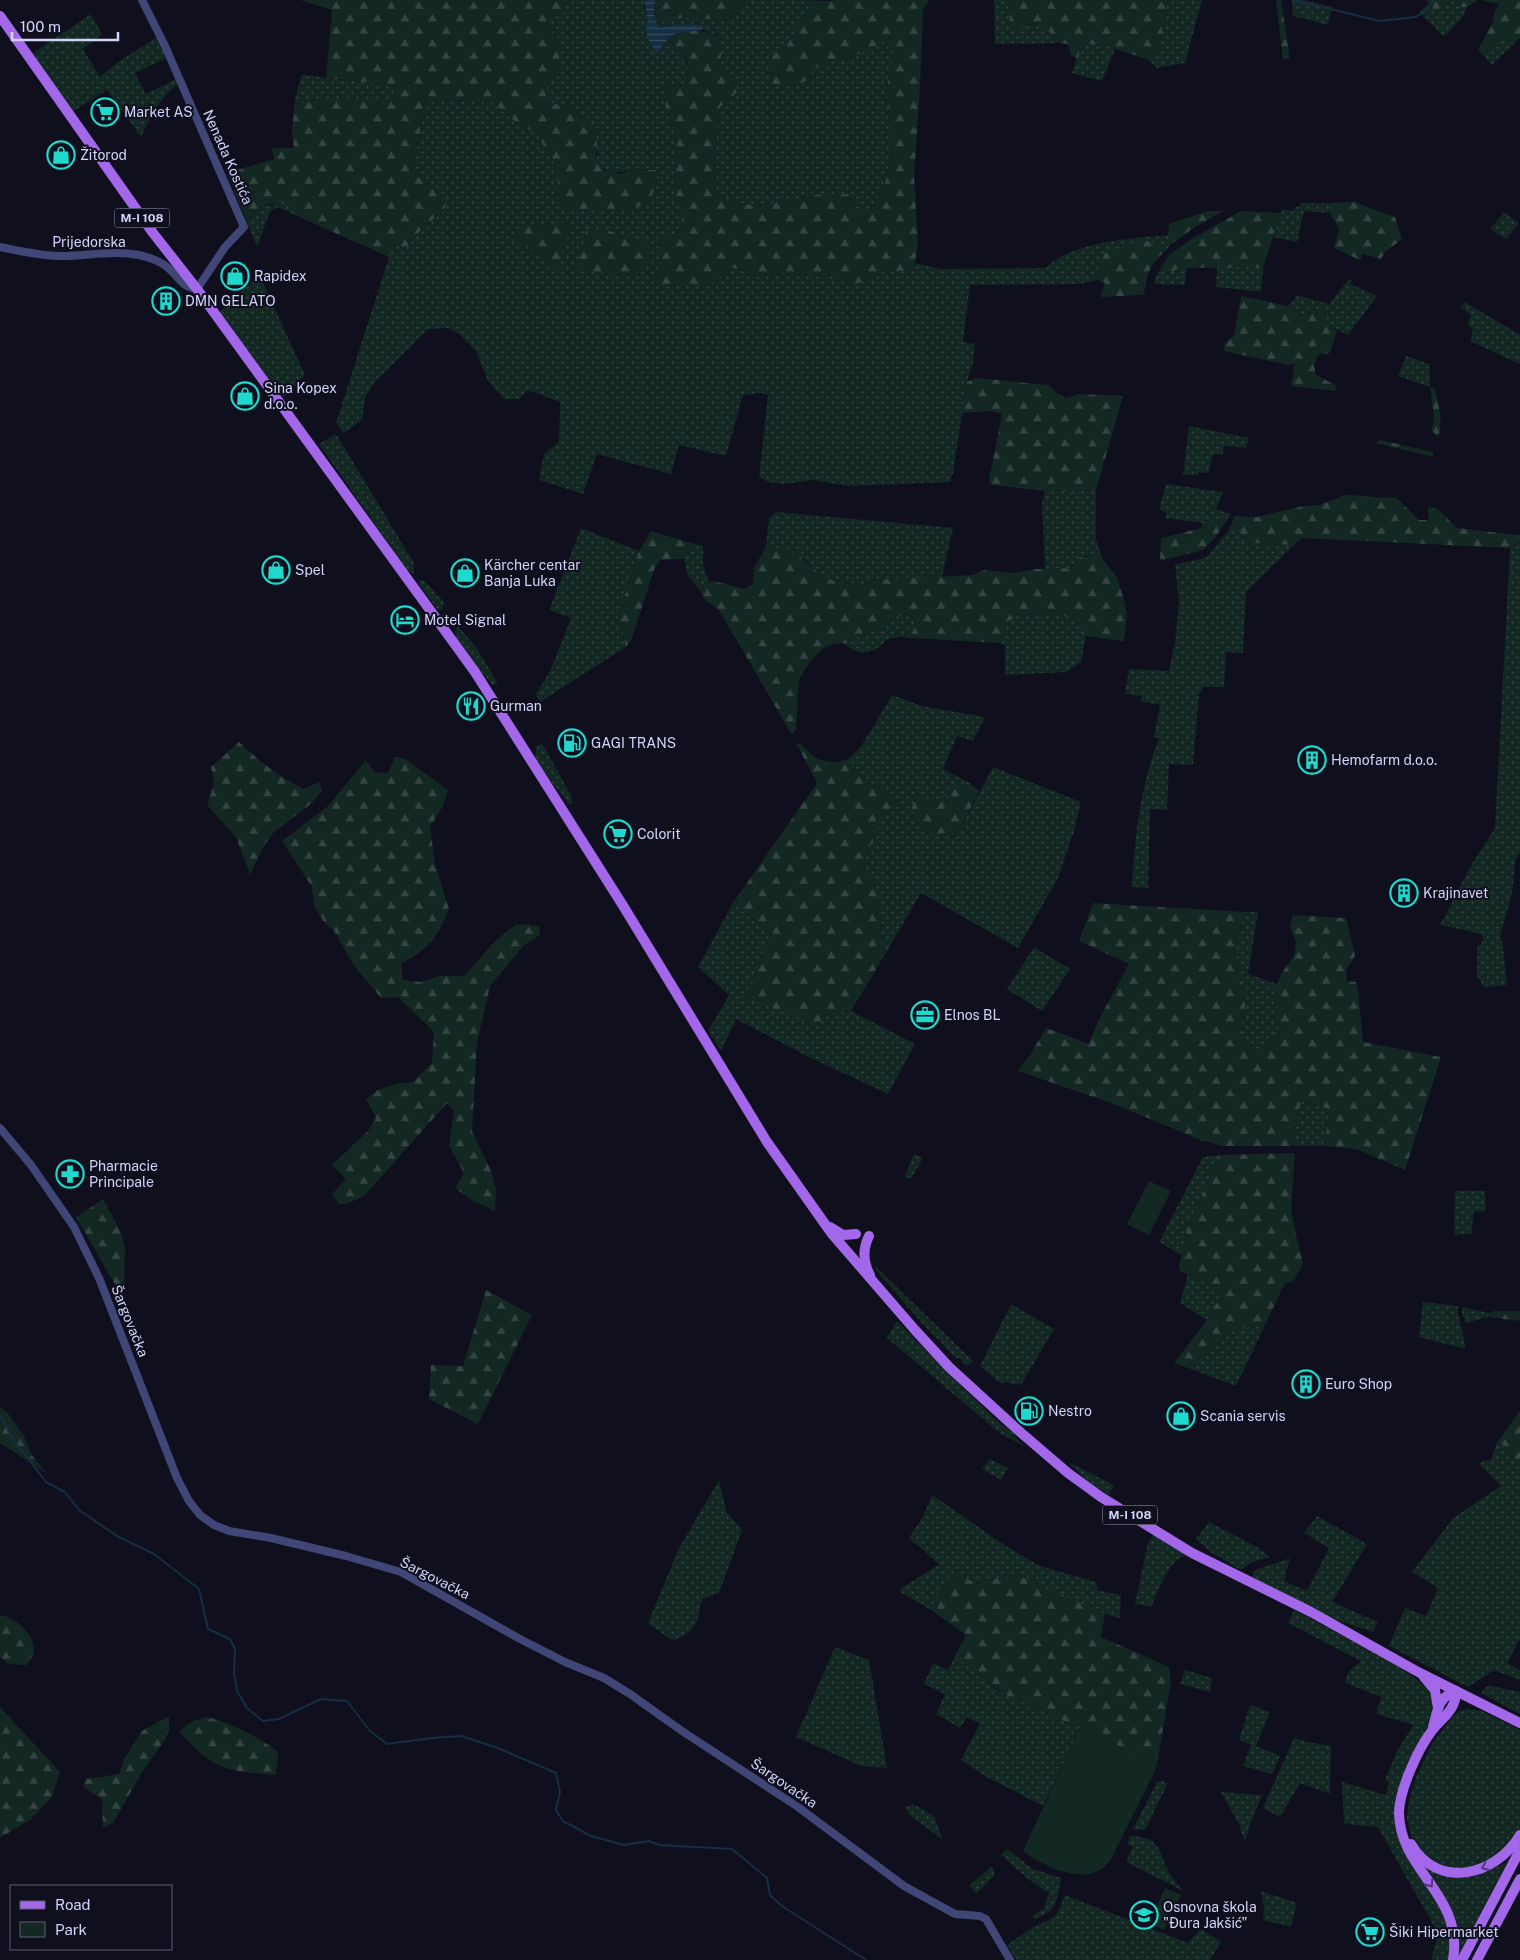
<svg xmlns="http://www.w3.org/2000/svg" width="1520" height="1960" viewBox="0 0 1520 1960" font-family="'Public Sans',sans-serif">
<defs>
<pattern id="grass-dots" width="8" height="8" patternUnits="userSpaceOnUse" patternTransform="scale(1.25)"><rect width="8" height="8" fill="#132723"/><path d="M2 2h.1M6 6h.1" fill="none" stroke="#344544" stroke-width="1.8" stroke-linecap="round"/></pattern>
<pattern id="forest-firs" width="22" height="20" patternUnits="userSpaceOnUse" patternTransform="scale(1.25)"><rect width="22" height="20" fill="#132723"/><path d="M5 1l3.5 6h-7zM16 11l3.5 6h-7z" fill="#344544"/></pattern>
<pattern id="water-rules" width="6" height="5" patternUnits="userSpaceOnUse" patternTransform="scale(1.25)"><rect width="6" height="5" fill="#152e42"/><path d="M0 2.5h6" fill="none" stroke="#364b5e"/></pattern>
</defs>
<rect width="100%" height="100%" fill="#0f0f1e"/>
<!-- grass -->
<g fill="url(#grass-dots)">
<path d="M565,0H645L644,7L649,22L646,28L649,42L658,53L666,39C685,52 690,58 687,81L676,88L664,86L666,107L677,144L673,191L682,207V222L677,234H666L660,244C665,263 655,268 656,285H706L719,280L731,268L746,270L756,277L781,273L813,274L853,285L867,280L881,272L911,270L915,263L940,269L1046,268C1070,242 1134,238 1168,235L1171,244L1166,250V246L1096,275L1098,280L1079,284L970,285L963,342L975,344L973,362L967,382L953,473L950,482L848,486L814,480L784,484L768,482L759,477L768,395L761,393L743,395L726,456L679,445L671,474L597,454L583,494L539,480L544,454L559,442L560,402L528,390L519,399H504L488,381L476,351L458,333L448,328L428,329L373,384L365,398L362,420L344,433L336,423L389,257L395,245L405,249L423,227L444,211L443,196L412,172L422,122L424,102L450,100L492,102L518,124L539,134L544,146L551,152L558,182L556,195L565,210C586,210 633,216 649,200C656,192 657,180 658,170C650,170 641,169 633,170C613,173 611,177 596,160L598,153L571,108L552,103L545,94L549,83L559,68V40L545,23L551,14L563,13Z"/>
<path d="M745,0H799L805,2L810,9L798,26L771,72V84L806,81L817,66L828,61L851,58L884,41L893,50L892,63L887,86L891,160L884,187L870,210H855V201L816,195L791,201L752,205L726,201L715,187L717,129L720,107L737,92L720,63L722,49L720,36L702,30L703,26H666L660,28L656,24L669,18H700L722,21L738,13Z"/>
<path d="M994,0H1008L1010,10L1009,24L1024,27L1036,23L1044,25L1059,43L995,44Z"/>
<path d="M1167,0H1202L1185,63L1157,68L1149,60L1161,45L1162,25L1167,14Z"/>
<path d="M1292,0H1302L1332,7L1328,25L1293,16Z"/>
<path d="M1454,0L1459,7H1467L1463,17L1444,37L1419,12L1429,4L1435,11Z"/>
<path d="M91,14L102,34L83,49L100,77L118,62L157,37L166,58L135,73L146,94L176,79L178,84C160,97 150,118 141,137L107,90L72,112L30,55Z"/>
<path d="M1506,37L1514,44L1492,65L1482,54L1501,38Z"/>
<path d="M1085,44L1104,45L1115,49L1102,81L1072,73L1077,58Z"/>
<path d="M302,74L326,78L396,85L395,102L295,99Z"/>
<path d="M279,200C290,201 293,207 297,216L279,207L270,211L257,247L247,222L261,206L272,205Z"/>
<path d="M1302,203H1329L1330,213L1304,211L1297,242L1273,237L1282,209L1292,211Z"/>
<path d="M1504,212L1519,223L1506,239L1490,229Z"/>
<path d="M1217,266L1263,267L1261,292L1216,287Z"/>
<path d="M1187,267L1185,285L1155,284V279L1160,270L1169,273L1179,268Z"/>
<path d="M260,276L305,375L283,397L217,314Z"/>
<path d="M1349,279L1352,280L1350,284L1377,296L1348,335L1326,324L1327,313L1320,309L1304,315L1288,306L1295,299L1296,295L1329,304Z"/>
<path d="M1465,302L1520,335V364L1470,341L1473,331L1468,324L1471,315L1460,307Z"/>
<path d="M1406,356L1429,364L1430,387L1398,376Z"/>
<path d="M1189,426L1249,438L1246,448L1224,446L1222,455L1213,454L1208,473L1199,472L1198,475H1183Z"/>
<path d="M336,434L414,563V572L412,573L406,569L319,444Z"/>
<path d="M1166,484L1223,492L1216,509L1231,514L1227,520L1210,523L1201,528L1203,523L1165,518L1166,513L1159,509Z"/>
<path d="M1096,490V539L1102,558C1087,552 1080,557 1070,568L1045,569L1042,504L1045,491Z"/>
<path d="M777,512L953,528L942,577L877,580L858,584L833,581L812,568L804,558L766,546L769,518Z"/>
<path d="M581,528L639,551L618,618L621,626L626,647L540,702L536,694L550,671L571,618L549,610Z"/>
<path d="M1229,530L1242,534L1250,543L1294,545L1246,592L1243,653L1226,652L1224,687H1204L1199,694L1193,765L1169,764L1167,810L1150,809L1148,888L1132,887C1135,835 1140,787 1159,738L1154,737L1160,705L1141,701L1142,696L1125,694L1129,669L1169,671L1175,643L1179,602L1175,565L1207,557Z"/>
<path d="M1520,534V854L1518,855L1515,861L1512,894L1500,935L1503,946L1507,985L1484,987L1477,976V948L1483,941L1482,934L1440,925L1473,862L1495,828L1510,548L1518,544L1517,535Z"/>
<path d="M691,543L703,546V565L709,582L704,584L700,590L688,576L684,559L688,554Z"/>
<path d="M419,580H424L444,602L442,610L437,609L418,583Z"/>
<path d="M906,613L915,620L912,638C904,637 896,636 888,639C885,641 882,645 879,647C866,656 855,653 843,643H850L861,634L881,630L893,619Z"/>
<path d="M1040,614L1062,615L1079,619L1086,636L1081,662L1066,672L1005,675V645L1000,643L1008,621L1016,616Z"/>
<path d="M458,627C475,643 487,664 498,684L492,685C481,668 458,651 455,631Z"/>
<path d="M892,695L922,706L985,717L973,741L957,736L943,769L968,782L953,790L945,803H935L918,794L913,821L935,834L959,832L993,767L1081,802L1074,831L1058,878L1018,948L921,893L884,956C881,922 882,897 864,867L867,852L878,832L876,819L896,808L902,801L854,773L851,757L862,745Z"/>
<path d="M542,743L572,797V803L571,804H568L562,794L555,787L536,760L535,755L537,746Z"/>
<path d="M733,903L771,934L745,998L827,1014L851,1011L915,1044L888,1094L805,1055L736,1019L721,1051L708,1031L729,995L698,967Z"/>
<path d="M1245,912H1258L1248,974L1277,984L1278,1030L1271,1034L1266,1049H1258L1240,1038L1248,989L1238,978L1239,962L1234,953Z"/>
<path d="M1034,947L1070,969L1042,1011L1007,989Z"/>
<path d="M1301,1101L1330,1109L1324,1146H1292Z"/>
<path d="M914,1154L923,1158L911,1179L905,1176Z"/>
<path d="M1219,1155L1191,1221L1188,1223L1181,1255L1159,1242L1203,1157Z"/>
<path d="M1455,1191H1485L1486,1211L1473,1212L1472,1234L1454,1235Z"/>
<path d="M876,1267L973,1361L967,1366L962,1362L963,1360L955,1357L919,1320L874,1268Z"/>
<path d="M1188,1275L1223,1292L1207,1320L1180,1303Z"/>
<path d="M1423,1302L1458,1306V1313L1466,1349L1419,1337Z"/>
<path d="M1011,1304L1054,1329L1021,1385L1006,1382L1000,1383L980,1366Z"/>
<path d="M1462,1307L1489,1313L1488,1317L1466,1323L1462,1313Z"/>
<path d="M897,1321L994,1418L1013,1433L1017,1439L1026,1447L1001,1434L887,1338Z"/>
<path d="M1266,1323L1236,1386L1188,1368L1233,1331Z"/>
<path d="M1497,1442L1503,1445L1520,1465V1639L1507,1663L1520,1670V1680L1494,1670L1468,1687L1389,1646L1405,1608L1426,1616L1438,1588L1412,1572L1453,1518L1501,1486L1478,1463L1491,1460Z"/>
<path d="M990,1459L1008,1468L1001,1480L982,1469Z"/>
<path d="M1068,1462L1114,1485L1109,1495L1086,1480Z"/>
<path d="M719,1480L727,1513L742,1530L719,1593L702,1599C696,1625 699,1629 673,1641L648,1623L679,1548Z"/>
<path d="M932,1495L1006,1546L1040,1566L1096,1582L1097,1590L1121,1595L1120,1618L1091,1610L1019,1576L974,1582L951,1573L931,1610L902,1593L899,1590L939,1564L909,1538L924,1515Z"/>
<path d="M1317,1516L1367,1544L1332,1602L1378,1622L1373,1632L1330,1618L1252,1577L1254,1571L1258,1569L1290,1558L1284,1581L1307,1591L1329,1548L1304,1533Z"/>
<path d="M1209,1522L1257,1547L1270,1557L1252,1562L1241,1570L1212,1553L1196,1539Z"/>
<path d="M1153,1534L1187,1555C1168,1561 1159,1590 1151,1607L1135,1604L1147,1546Z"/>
<path d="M1294,1610L1398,1665L1430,1690L1434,1712L1398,1794L1397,1832L1450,1925V1960H1431L1438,1933L1378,1827L1344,1824L1342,1782L1386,1795L1389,1782L1385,1780L1396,1753L1413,1725L1376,1714L1381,1697L1345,1683L1348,1672L1361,1661L1288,1623Z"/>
<path d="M835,1647L869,1660L887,1768L861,1766L796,1737Z"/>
<path d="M955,1656L981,1676L997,1690L1080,1728L1043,1806L985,1776L961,1760L980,1724L967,1717L960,1728L936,1714L945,1694L924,1684L933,1663L948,1670Z"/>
<path d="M1185,1670L1212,1678L1210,1692L1180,1684Z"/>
<path d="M1491,1686L1520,1692V1714L1481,1693L1486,1687Z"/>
<path d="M1250,1705L1270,1712L1256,1746L1280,1756L1272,1774L1243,1766L1251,1745L1239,1740Z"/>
<path d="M1469,1709L1482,1711L1520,1730V1829L1511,1844L1500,1856L1465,1869L1447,1868L1433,1862L1419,1849L1411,1835L1407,1819L1408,1804L1416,1777L1432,1744L1453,1716L1462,1710Z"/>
<path d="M1294,1738L1308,1742L1331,1746L1330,1794L1300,1783L1280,1817L1263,1808Z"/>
<path d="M1161,1781L1168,1783L1145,1830L1133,1829L1157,1782Z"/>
<path d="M1221,1792L1262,1795L1249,1827L1245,1843L1239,1824Z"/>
<path d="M913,1804L934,1816L943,1840L911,1816L905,1808Z"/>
<path d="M1130,1836C1161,1837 1158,1850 1169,1872C1173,1879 1179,1885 1183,1891L1126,1862L1133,1847L1127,1844Z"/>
<path d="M1007,1849L1033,1869L1061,1878C1057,1900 1058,1910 1035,1919L1032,1916L1044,1908L1049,1893L1028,1879L1001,1855Z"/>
<path d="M1419,1860L1479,1874L1507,1862L1457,1960L1458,1942Z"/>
<path d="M992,1866L995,1875L976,1894L970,1885Z"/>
<path d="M1261,1891L1297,1903L1291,1927L1263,1920L1264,1908Z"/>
<path d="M1065,1895L1188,1943L1201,1929L1221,1942L1210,1960H1016L1007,1945L1033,1927L1049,1920L1057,1914Z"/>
</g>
<!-- forest -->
<g fill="url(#forest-firs)">
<path d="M300,0H565L563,13L551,14L545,23L559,40V68L549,83L545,94L552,103L571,108L587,117L597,138L596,160L605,170L620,174L633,170H658C657,180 656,192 649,200C633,216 586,210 565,210L556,195L558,182L551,152L544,147L539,134L518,124L492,102L450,100L424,103L422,122L412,172L443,196L446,203L444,211L423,227L405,249L395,245L389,257L297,216C285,192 281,204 261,206L247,222L227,173L274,159L272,148H294L292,133L295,99L395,101L396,85L326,78L332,10Z"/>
<path d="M656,0H745L738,13L722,21L700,18H669L656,24L654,12Z"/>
<path d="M799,0L831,1L833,0H929L923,10L920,87L914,176L918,243L915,263L911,270L881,272L867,280L853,285L813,274L781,273L756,277L746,270L731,268L719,280L706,285H656C655,264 668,260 657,237L666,234H677L682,222V207L673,191L677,144L666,107L664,86L676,88L687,81C691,58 685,52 666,39C681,27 703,30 720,36L722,49L720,63L737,82V92L720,107L717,129L715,187L726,201L752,205L791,201L816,195L852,194L855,201V210H870L884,187L891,160L887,86L892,63L893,50L883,42L851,58L828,61L817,66L806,81L782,87L771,85L769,55L786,47L798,26L810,9L805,2Z"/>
<path d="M1008,0H1167V14L1162,25L1161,45L1149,60L1104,45L1085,44L1077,58L1071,55L1068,44L1059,43C1043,25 1041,15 1017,32L1009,24L1010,10Z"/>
<path d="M1276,0H1281L1290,59H1283Z"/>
<path d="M1426,0H1478L1467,7H1459L1454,0L1435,11Z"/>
<path d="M1481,0H1520V38L1514,44L1506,37L1501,38L1482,54L1478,50L1493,22L1494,13L1499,4Z"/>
<path d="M1354,202L1395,217L1402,239L1385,252L1381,259L1363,254L1360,260L1334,248L1339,229L1330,213L1329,203Z"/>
<path d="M1208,211H1223L1195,227L1171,244L1168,235L1169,224Z"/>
<path d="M1241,211L1281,213L1263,267L1179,268L1169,273L1160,270L1168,256L1190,240Z"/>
<path d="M564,222L569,225L571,231C562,245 563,260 556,274L542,259L535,256L527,246L517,242L514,235C525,222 549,225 564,222Z"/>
<path d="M602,229L647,243C652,260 649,262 638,275L576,271L586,230Z"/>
<path d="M1146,241L1166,246V250C1148,267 1148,272 1144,295L1100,297L1105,283L1098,280L1096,275L1105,253L1135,242Z"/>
<path d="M1241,296L1288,306L1304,315L1320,309L1327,313V324L1337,331L1330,353L1318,355L1314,366L1316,375L1337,386L1335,391L1291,386L1295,364L1288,365L1224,351L1225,344L1234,335Z"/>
<path d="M975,378L1049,385L1057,393L1066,398L1079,394L1123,396L1096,490L1045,491L991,485L989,480L1002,414L989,411L962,413L967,382Z"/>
<path d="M1430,387L1435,389C1438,404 1444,422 1438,437L1432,431L1434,417Z"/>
<path d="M1380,440L1433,452V457L1375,443Z"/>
<path d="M1346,495C1365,495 1377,499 1396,497L1419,520H1429L1428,507L1438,509L1457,528L1517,535L1518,544L1510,548L1302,538L1294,545L1250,543L1242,534L1229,530L1235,516L1256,517L1304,506L1319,505Z"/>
<path d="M1227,520L1214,539L1203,550L1160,561L1161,538L1201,528L1210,523Z"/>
<path d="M651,531L691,543L688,554L684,559L660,560L654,570L631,641L626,647L621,626L618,618L639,551Z"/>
<path d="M766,546L798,554L812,568L833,581L858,584L877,580L973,575L984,570L1012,573L1036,569L1070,568L1079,558L1094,555L1102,558L1118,579L1125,604L1127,616L1124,641L1086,636L1078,619C1056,614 1028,610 1008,621L1000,643L912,638L915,620L906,613L893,619L881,630L861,634L850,643L833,644L822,649L810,662L799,679L796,729L792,735L719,610L704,599L700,590L704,584L714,581L744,589L753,584L754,568Z"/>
<path d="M239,742C260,762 278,776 304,789L319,782L322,790L312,803L273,833L263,847L250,875L236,837L207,805L214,784L211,767Z"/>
<path d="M796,743C803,744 806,750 812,755C824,764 840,764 851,757L854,773L902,801L896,808L876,819L878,832L867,852L864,867L874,883L880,911L884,956L851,1011L827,1014L818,1025L745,998L771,934L733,903L817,783Z"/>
<path d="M395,757L404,758L448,790L443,806L430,827L435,864L449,909C436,940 430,947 401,964L403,980L421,982L440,976H464L496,940L517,924L539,926L540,935L524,945L490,986L477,1043L472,1131L492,1173L496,1191L495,1211L472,1200L455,1188L464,1173L449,1146L454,1111L447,1103L365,1195L347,1204H339L332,1194L346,1179L332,1165L368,1131L376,1118L366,1099L378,1090L395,1084L413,1082L432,1063L434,1032L398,997L381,998L353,964L334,931L324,922L314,906L312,887L282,841L327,807L366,760L374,772L388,773Z"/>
<path d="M968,782L979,791L959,832L935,834L913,821L912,807L918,794L935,803H945L953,790Z"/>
<path d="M1093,903L1245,912L1234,953L1239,962L1238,978L1248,989L1240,1038L1258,1049H1266L1271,1034L1278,1030L1276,987L1281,974L1294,956L1296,942L1290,927L1293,915L1346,918L1355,956L1346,970L1347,981L1356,982L1358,989L1363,1042L1441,1057L1405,1170L1356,1149L1324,1146L1330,1109L1301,1101L1292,1146H1222L1201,1140L1111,1103L1018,1071L1030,1055L1046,1028L1089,1044L1097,1023L1129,964L1079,941Z"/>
<path d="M1295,1153L1291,1208L1295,1230L1303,1264L1293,1282L1285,1283L1266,1323L1233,1331L1188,1368L1174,1363L1207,1320L1223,1292L1180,1271L1179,1266L1188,1223L1191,1221L1219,1155Z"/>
<path d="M103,1199L120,1230L125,1248L124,1300L76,1217Z"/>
<path d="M486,1290L532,1315L478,1424L429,1399L431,1365L463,1366Z"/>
<path d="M1494,1311H1520V1321L1488,1317L1489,1313Z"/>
<path d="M0,1407L7,1412L24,1436L31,1454L46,1473L0,1443Z"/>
<path d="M1520,1411V1465L1503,1445L1497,1442Z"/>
<path d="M951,1573L974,1582L1019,1576L1105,1614L1101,1637L1169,1667L1171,1682L1157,1764L1080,1728L1004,1694L955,1656L966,1635L931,1610Z"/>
<path d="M0,1615C15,1617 38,1636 33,1654C31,1658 29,1662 27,1665L8,1664L0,1657Z"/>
<path d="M0,1707L60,1772L52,1797L31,1819L0,1838Z"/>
<path d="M169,1716V1730L165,1740L144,1769L113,1823L103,1828L102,1799L83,1787L86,1779L119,1774L124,1759L142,1731Z"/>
<path d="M206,1717C227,1721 261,1738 278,1752L276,1775C225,1771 213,1770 179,1731L193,1721Z"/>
</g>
<!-- green -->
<g fill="#132723">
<path d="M1149,1181L1171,1191L1149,1235L1127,1224Z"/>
<path d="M1080,1728L1157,1764L1155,1771L1110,1861C1091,1889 1043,1867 1023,1851Z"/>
<path d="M1165,1888L1181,1895L1164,1930L1149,1923Z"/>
</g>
<!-- water -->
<path fill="url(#water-rules)" d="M645,0H656C653,9 653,21 660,28C670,24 692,24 703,26L702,30C676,35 674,27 658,53C651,47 646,37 646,28C646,25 648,23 648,20C647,13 644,8 645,0Z"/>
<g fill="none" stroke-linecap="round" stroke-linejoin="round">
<!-- stream -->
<g stroke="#152e42" stroke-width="2">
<path d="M1293,0L1380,21L1416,17L1424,11L1434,0"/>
<path d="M0,1415L13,1439L46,1482L65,1492L79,1510L117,1536L154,1554L199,1589L208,1629L230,1639L235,1649L234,1673L237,1691L247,1708L263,1721L279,1719L321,1699L347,1701L370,1731L387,1744L432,1738L461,1736L498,1748L556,1773L560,1792L556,1810L563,1821L591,1836L624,1845L649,1841L659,1845L732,1849L767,1878L770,1895L782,1906L866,1960"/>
</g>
<!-- tertiary -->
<g stroke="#404777" stroke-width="8">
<path d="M0,247C20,251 41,256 61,256C87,256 113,250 139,255C148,257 160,261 167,267C180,277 179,286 197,289L225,247L244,227L165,46L142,0"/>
<path d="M0,1128L31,1165L74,1227L99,1278L177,1478L189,1501L200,1515L214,1525L229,1531L271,1538L346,1556L401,1572L520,1639L565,1662L604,1678L630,1694L682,1731L798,1807L904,1886L955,1914L980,1916L986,1919L1010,1960"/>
</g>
<!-- primary -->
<g stroke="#a368ea" stroke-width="10">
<path d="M0,16L153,233L197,289L475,672L622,904L767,1142L832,1234L915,1330L949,1367L1019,1431L1068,1473L1101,1497L1192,1553L1311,1612L1420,1673L1520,1723"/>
<path d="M830,1227L843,1235L856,1234"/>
<path d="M869,1236C862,1250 863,1262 870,1275"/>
<path d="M1424,1677L1435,1690L1438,1708"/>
<path d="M1433,1727C1438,1710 1437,1698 1456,1691"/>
<path d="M1411,1844C1438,1891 1497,1875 1520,1835"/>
<path d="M1453,1960C1464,1894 1400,1872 1399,1813C1399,1791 1418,1749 1431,1732C1442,1717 1456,1711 1456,1691"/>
<path d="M1462,1960L1520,1850"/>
<path d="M1477,1960L1520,1879"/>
</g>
</g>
<!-- one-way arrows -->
<defs><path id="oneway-chevron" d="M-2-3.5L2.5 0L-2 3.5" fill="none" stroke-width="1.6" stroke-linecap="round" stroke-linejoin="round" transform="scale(1.25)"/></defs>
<g stroke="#52377a">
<use href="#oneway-chevron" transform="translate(1485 1867) rotate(156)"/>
<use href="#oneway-chevron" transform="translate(1430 1884) rotate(55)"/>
</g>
<!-- icons -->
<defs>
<g id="supermarket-ring" transform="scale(1.4375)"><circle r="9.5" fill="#0f0f1e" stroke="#1ed9cc" stroke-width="1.5"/><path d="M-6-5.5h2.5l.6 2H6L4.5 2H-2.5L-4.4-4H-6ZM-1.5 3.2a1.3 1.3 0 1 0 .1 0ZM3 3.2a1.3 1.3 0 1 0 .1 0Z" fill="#1ed9cc"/></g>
<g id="shop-ring" transform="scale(1.4375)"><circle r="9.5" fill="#0f0f1e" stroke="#1ed9cc" stroke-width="1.5"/><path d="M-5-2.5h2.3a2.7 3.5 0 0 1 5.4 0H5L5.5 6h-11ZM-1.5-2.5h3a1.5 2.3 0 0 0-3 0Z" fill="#1ed9cc"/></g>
<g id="building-ring" transform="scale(1.4375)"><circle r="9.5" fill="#0f0f1e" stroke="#1ed9cc" stroke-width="1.5"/><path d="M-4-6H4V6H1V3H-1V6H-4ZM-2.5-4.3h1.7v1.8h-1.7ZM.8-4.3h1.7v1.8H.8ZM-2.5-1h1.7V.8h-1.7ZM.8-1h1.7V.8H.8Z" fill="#1ed9cc"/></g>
<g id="hotel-ring" transform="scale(1.4375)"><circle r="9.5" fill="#0f0f1e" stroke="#1ed9cc" stroke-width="1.5"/><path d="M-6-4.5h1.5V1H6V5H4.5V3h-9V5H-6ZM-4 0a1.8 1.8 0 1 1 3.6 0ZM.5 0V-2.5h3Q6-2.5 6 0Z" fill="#1ed9cc"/></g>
<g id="restaurant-ring" transform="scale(1.4375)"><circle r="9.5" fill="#0f0f1e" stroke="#1ed9cc" stroke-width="1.5"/><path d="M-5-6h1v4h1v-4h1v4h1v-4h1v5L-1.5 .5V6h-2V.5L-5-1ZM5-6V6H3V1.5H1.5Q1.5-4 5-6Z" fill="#1ed9cc"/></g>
<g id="fuel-ring" transform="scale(1.4375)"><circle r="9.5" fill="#0f0f1e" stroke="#1ed9cc" stroke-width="1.5"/><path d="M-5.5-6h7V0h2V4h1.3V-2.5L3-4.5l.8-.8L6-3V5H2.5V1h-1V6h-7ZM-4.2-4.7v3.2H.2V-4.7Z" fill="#1ed9cc"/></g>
<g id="office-ring" transform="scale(1.4375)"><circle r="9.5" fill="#0f0f1e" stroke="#1ed9cc" stroke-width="1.5"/><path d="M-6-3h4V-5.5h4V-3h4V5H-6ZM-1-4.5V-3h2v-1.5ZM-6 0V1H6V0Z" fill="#1ed9cc"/></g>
<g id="pharmacy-ring" transform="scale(1.4375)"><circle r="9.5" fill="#0f0f1e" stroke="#1ed9cc" stroke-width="1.5"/><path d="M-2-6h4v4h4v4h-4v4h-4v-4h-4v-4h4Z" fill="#1ed9cc"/></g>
<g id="school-ring" transform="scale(1.4375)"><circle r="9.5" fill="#0f0f1e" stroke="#1ed9cc" stroke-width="1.5"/><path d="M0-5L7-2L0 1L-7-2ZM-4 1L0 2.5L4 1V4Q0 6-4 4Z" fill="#1ed9cc"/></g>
</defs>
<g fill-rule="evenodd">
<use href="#supermarket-ring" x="105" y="112"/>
<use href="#shop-ring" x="61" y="155"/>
<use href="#shop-ring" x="235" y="276"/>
<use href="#building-ring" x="166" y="301"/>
<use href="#shop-ring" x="245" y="396"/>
<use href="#shop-ring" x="276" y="570"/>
<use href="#shop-ring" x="465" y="573"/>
<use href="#hotel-ring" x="405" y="620"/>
<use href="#restaurant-ring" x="471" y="706"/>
<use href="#fuel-ring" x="572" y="743"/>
<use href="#building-ring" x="1312" y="760"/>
<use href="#supermarket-ring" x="618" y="834"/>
<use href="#building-ring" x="1404" y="893"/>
<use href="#office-ring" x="925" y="1015"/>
<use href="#pharmacy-ring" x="70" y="1174"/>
<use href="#building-ring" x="1306" y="1384"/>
<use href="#fuel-ring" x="1029" y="1411"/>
<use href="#shop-ring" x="1181" y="1416"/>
<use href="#school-ring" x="1144" y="1915"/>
<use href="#supermarket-ring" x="1370" y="1932"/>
</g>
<g text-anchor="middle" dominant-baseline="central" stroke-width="4" stroke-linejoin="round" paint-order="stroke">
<!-- shield labels -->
<g fill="#0f0f1e" stroke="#9899b7" stroke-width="1">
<rect x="114.5" y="208.5" width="55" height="19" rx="4"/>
<rect x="1102.5" y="1505.5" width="55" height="19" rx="4"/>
</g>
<g font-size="12" font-weight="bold" fill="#d2d4f9">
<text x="142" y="218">M-I 108</text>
<text x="1130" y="1515">M-I 108</text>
</g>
<!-- poi labels -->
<g font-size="14" fill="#d2d4f9" stroke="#0f0f1e" text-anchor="start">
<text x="124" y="112">Market AS</text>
<text x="80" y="155">Žitorod</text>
<text x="254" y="276">Rapidex</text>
<text x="185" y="301">DMN GELATO</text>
<text x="264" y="388">Sina Kopex<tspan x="264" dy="16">d.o.o.</tspan></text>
<text x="484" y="565">Kärcher centar<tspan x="484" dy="16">Banja Luka</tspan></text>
<text x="295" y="570">Spel</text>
<text x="424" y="620">Motel Signal</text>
<text x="490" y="706">Gurman</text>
<text x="591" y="743">GAGI TRANS</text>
<text x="1331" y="760">Hemofarm d.o.o.</text>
<text x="637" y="834">Colorit</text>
<text x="1423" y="893">Krajinavet</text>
<text x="944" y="1015">Elnos BL</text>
<text x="89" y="1166">Pharmacie<tspan x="89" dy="16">Principale</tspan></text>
<text x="1325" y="1384">Euro Shop</text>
<text x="1048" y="1411">Nestro</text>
<text x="1200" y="1416">Scania servis</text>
<text x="1163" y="1907">Osnovna škola<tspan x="1163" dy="16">"Đura Jakšić"</tspan></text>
<text x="1389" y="1932">Šiki Hipermarket</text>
</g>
<!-- street labels -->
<g font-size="14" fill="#d2d4f9" stroke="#0f0f1e">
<text transform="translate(228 157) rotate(66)">Nenada Kostića</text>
<text x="89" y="242">Prijedorska</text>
<text transform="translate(130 1321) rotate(68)">Šargovačka</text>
<text transform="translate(435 1578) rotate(27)">Šargovačka</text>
<text transform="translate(784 1783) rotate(34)">Šargovačka</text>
</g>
</g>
<!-- legend -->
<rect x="10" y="1885" width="162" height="65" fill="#0f0f1e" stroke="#5d5e76"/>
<rect x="20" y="1901" width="25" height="8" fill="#a368ea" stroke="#5d5e76"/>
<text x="55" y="1910" font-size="15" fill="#d2d4f9">Road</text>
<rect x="20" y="1922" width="25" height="15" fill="#132723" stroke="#5d5e76"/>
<text x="55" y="1935" font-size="15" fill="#d2d4f9">Park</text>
<!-- scale -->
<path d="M12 32v8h106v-8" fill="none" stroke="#d2d4f9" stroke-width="2.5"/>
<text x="20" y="32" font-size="15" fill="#d2d4f9" stroke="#0f0f1e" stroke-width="4" paint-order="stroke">100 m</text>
</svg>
